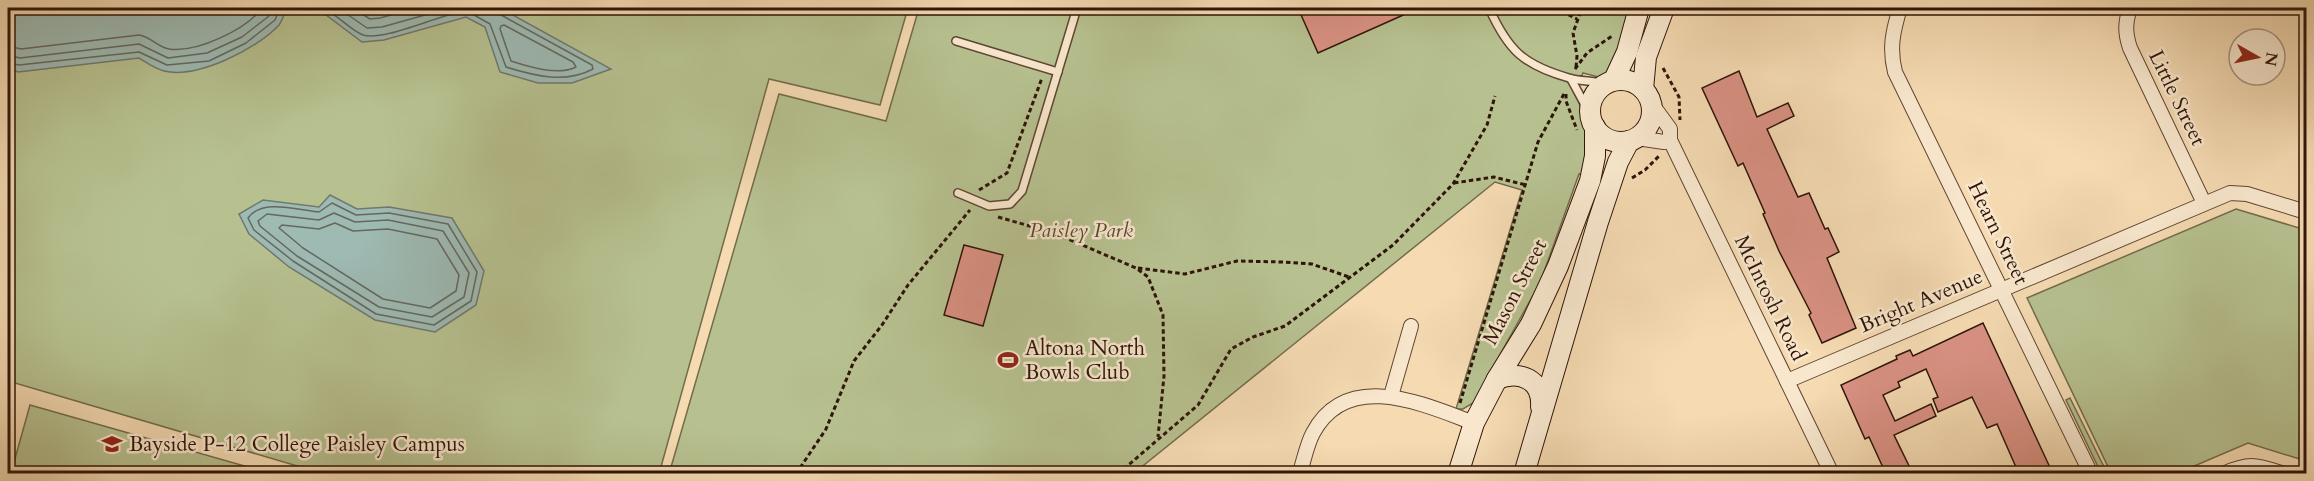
<svg xmlns="http://www.w3.org/2000/svg" width="2314" height="481" viewBox="0 0 2314 481" font-family="Cardo,serif">
<rect width="100%" height="100%" fill="#f5dab2"/>
<filter id="stains"><feTurbulence type="fractalNoise" baseFrequency=".00333" numOctaves="4"/><feColorMatrix values="0 0 0 0 .2 0 0 0 0 .09 0 0 0 0 .02 0 0 0 .5 -.17"/></filter>
<radialGradient id="worn" r=".72"><stop offset=".6" stop-color="#630" stop-opacity="0"/><stop offset="1" stop-color="#630" stop-opacity=".3"/></radialGradient>
<!-- green -->
<g fill="#b7c190" stroke="#736b4c" stroke-width="1.5">
<path d="M8,8H908L880,105L769,79L659,474L321,473L8,381Z"/>
<path d="M919,8H1631L1634,16L1610,72L1602,78L1583,73L1574,93C1591,122 1588,144 1587,176L1579,174L1540,283L1473,403L1463,409H1456L1522,190L1495,182L1134,473L669,474L779,94L886,121Z"/>
<path d="M2236,209L2306,230V461L2248,443L2178,473H2111L2027,298Z"/>
<path d="M2070,398L2107,473H2101L2066,400Z"/>
<path d="M30,405L269,473H11Z"/>
</g>
<!-- water -->
<g fill="#9dbab3" stroke="#71786f" stroke-width="1.5">
<path d="M8,8H286C284,13 283,20 279,25C257,49 197,79 164,71C155,69 147,63 139,58L18,72L8,68Z"/>
<path d="M301,8H500L611,69L572,83H538L500,72L485,27L466,17L384,40L362,42L326,15Z"/>
<path d="M330,195L357,209L389,207L452,218L484,271L476,305L435,332L375,320L289,267L249,234L239,214L263,200L319,207Z"/>
</g>
<g fill="none" stroke-linecap="round" stroke-linejoin="round">
<!-- shore -->
<g stroke="#66685e" stroke-width="1.5">
<path d="M321,8C337,13 348,29 363,35C384,42 442,13 467,11L490,24L506,67C535,76 565,84 593,69L592,65L501,15L498,8"/>
<path d="M338,8L367,28L382,27L450,8"/>
<path d="M353,8L370,19L380,18L417,8"/>
<path d="M504,25L573,62L576,67C558,76 530,67 511,61L500,29L501,26Z"/>
<path d="M8,46L21,49L139,35C151,37 158,47 169,49C197,53 247,29 262,8"/>
<path d="M8,55L20,58L139,44L168,58L207,53L242,37L269,16L272,8"/>
<path d="M8,63L19,65L139,52L167,65L209,61L246,43L275,20L280,8"/>
<path d="M332,203L356,215L389,213L448,224L477,272L471,301L434,325L376,314L293,261L254,230L248,218C262,198 297,210 319,212Z"/>
<path d="M334,213L355,222L388,220L443,231L469,273L464,297L432,317L379,307L297,256L260,226L258,221L267,214L319,220Z"/>
<path d="M335,223L353,231L388,229L437,239L459,275L456,291L430,308L383,299L303,248L279,228L282,225L319,229Z"/>
</g>
</g>
<!-- building -->
<g fill="#d99183" stroke="#2f1509" stroke-width="1.5">
<path d="M1298,8H1419L1318,53Z"/>
<path d="M1739,71L1757,117L1788,103L1794,116L1767,129L1798,197L1809,193L1825,229L1828,228L1839,252L1827,258L1856,328L1822,343L1809,315L1811,313L1779,251L1763,214L1765,213L1743,163L1738,166L1702,88Z"/>
<path d="M964,245L1003,255L983,326L944,315Z"/>
<path d="M1983,323L2053,474H2019L1997,424L1987,428L1972,397L1938,412L1933,399L1938,397L1926,369L1898,382L1900,387L1883,395L1895,421L1931,404L1936,416L1894,435L1913,474H1886L1869,437L1865,439L1841,385L1897,359L1896,356L1910,350L1913,356Z"/>
</g>
<g fill="none" stroke-linecap="round" stroke-linejoin="round">
<!-- lane casing -->
<g stroke="#604633" stroke-width="10">
<g id="lane">
<path d="M1489,8C1508,50 1523,65 1569,78C1578,81 1595,81 1606,84"/>
<path d="M956,41L1058,72"/>
<path d="M1571,79L1590,114"/>
<path d="M958,193L989,206L1010,204L1022,191L1077,8"/>
</g>
</g>
<!-- street casing -->
<g stroke="#604633" stroke-width="16">
<g id="street">
<path d="M1900,8C1893,31 1889,48 1895,72L2091,474"/>
<path d="M2130,8C2125,23 2125,33 2130,48L2204,203"/>
<path d="M1651,103L1670,129V140L1832,474"/>
<path d="M1637,138L1664,142L1670,140"/>
<path d="M1787,381L2230,193L2247,194L2306,212"/>
<path d="M1391,396L1411,326"/>
<path d="M1300,472C1304,460 1307,444 1313,433C1347,369 1423,404 1474,423"/>
<path d="M2223,474C2250,462 2256,465 2284,474"/>
</g>
</g>
<!-- secondary casing -->
<g stroke="#2f1509" stroke-width="22">
<g id="secondary">
<path d="M1614,80L1627,52L1639,8"/>
<circle cx="1621" cy="111" r="31"/>
<path d="M1643,89L1646,57L1664,8"/>
<path d="M1497,379C1519,370 1543,379 1541,407"/>
<path d="M1458,474L1474,423L1497,379L1531,324L1558,266L1590,181L1595,156V127"/>
<path d="M1524,474L1598,222L1618,162L1629,141"/>
</g>
</g>
<!-- path -->
<g stroke="#2f1509" stroke-width="3" stroke-dasharray="4.5 3" stroke-linecap="butt">
<path d="M1555,8L1577,19"/>
<path d="M1576,67L1577,56L1573,33L1582,8"/>
<path d="M1663,68L1679,97L1680,120"/>
<path d="M1575,69L1587,53L1612,36"/>
<path d="M1566,94V101L1577,130"/>
<path d="M1632,178L1645,170L1659,156"/>
<path d="M1454,183L1494,177L1526,185"/>
<path d="M979,190L1007,173L1042,78"/>
<path d="M998,217L1054,233L1136,268L1148,277L1163,315L1164,376L1158,437"/>
<path d="M1138,268L1185,274L1237,261L1282,262L1312,264L1349,277"/>
<path d="M1460,403L1538,142L1565,92"/>
<path d="M796,474L826,429L854,361L882,325L908,285L970,210"/>
<path d="M1118,474L1198,405L1231,349L1253,337L1285,326L1393,245L1453,184L1487,125L1495,96"/>
</g>
<!-- lane -->
<use href="#lane" stroke="#f8e7cd" stroke-width="7"/>
<!-- street -->
<use href="#street" stroke="#f8e7cd" stroke-width="14"/>
<!-- secondary -->
<use href="#secondary" stroke="#f8e7cd" stroke-width="20"/>
</g>
<!-- icons -->
<defs>
<g id="stadium-bare" transform="scale(1.62)"><path d="M0-5a6.5 5 0 1 0 0 10a6.5 5 0 1 0 0-10ZM-3.5-1.8h7v3.6h-7Z" fill="#8f2418" stroke="#f8e7cd" stroke-width="2.5" paint-order="stroke"/></g>
<g id="school-bare" transform="scale(1.62)"><path d="M0-5L7-2L0 1L-7-2ZM-4 1L0 2.5L4 1V4Q0 6-4 4Z" fill="#8f2418" stroke="#f8e7cd" stroke-width="2.5" paint-order="stroke"/></g>
</defs>
<g fill-rule="evenodd">
<use href="#stadium-bare" x="1008" y="360"/>
<use href="#school-bare" x="112" y="444"/>
</g>
<g text-anchor="middle" dominant-baseline="central" stroke-width="5" stroke-linejoin="round" paint-order="stroke">
<!-- street labels -->
<g font-size="21" fill="#2f1509" stroke="#f8e7cd">
<text transform="translate(2177 98) rotate(64)">Little Street</text>
<text transform="translate(1998 233) rotate(64)">Hearn Street</text>
<text transform="translate(1515 292) rotate(-63)">Mason Street</text>
<text transform="translate(1770 298) rotate(64)">McIntosh Road</text>
<text transform="translate(1921 301) rotate(-23)">Bright Avenue</text>
</g>
<!-- park labels -->
<g font-size="21" font-style="italic" fill="#584932" stroke="#f8e7cd">
<text x="1081" y="230">Paisley Park</text>
</g>
<!-- poi labels -->
<g font-size="21" fill="#2f1509" stroke="#f8e7cd" text-anchor="start">
<text x="1025" y="348">Altona North<tspan x="1025" dy="24">Bowls Club</tspan></text>
<text x="129" y="444">Bayside P-12 College Paisley Campus</text>
</g>
</g>
<!-- margin -->
<rect width="2314" height="481" fill="none" stroke="#f5dab2" stroke-width="30"/>
<rect x="9" y="9" width="2296" height="463" fill="none" stroke="#2f1509" stroke-width="3"/>
<rect x="15" y="15" width="2284" height="451" fill="none" stroke="#2f1509" stroke-width="1.5"/>
<!-- north arrow -->
<g transform="translate(2257 57) rotate(99)"><circle r="28" fill="#f8e7cd" stroke="#a8937f" stroke-width="1.5"/>
<path d="M0-4.5L10 22L0 15L-10 22Z" fill="#8f2418"/>
<text y="-9" font-size="16" font-weight="bold" text-anchor="middle" fill="#2f1509">N</text>
</g>
<rect width="100%" height="100%" filter="url(#stains)"/>
<rect width="100%" height="100%" fill="url(#worn)"/>
</svg>
